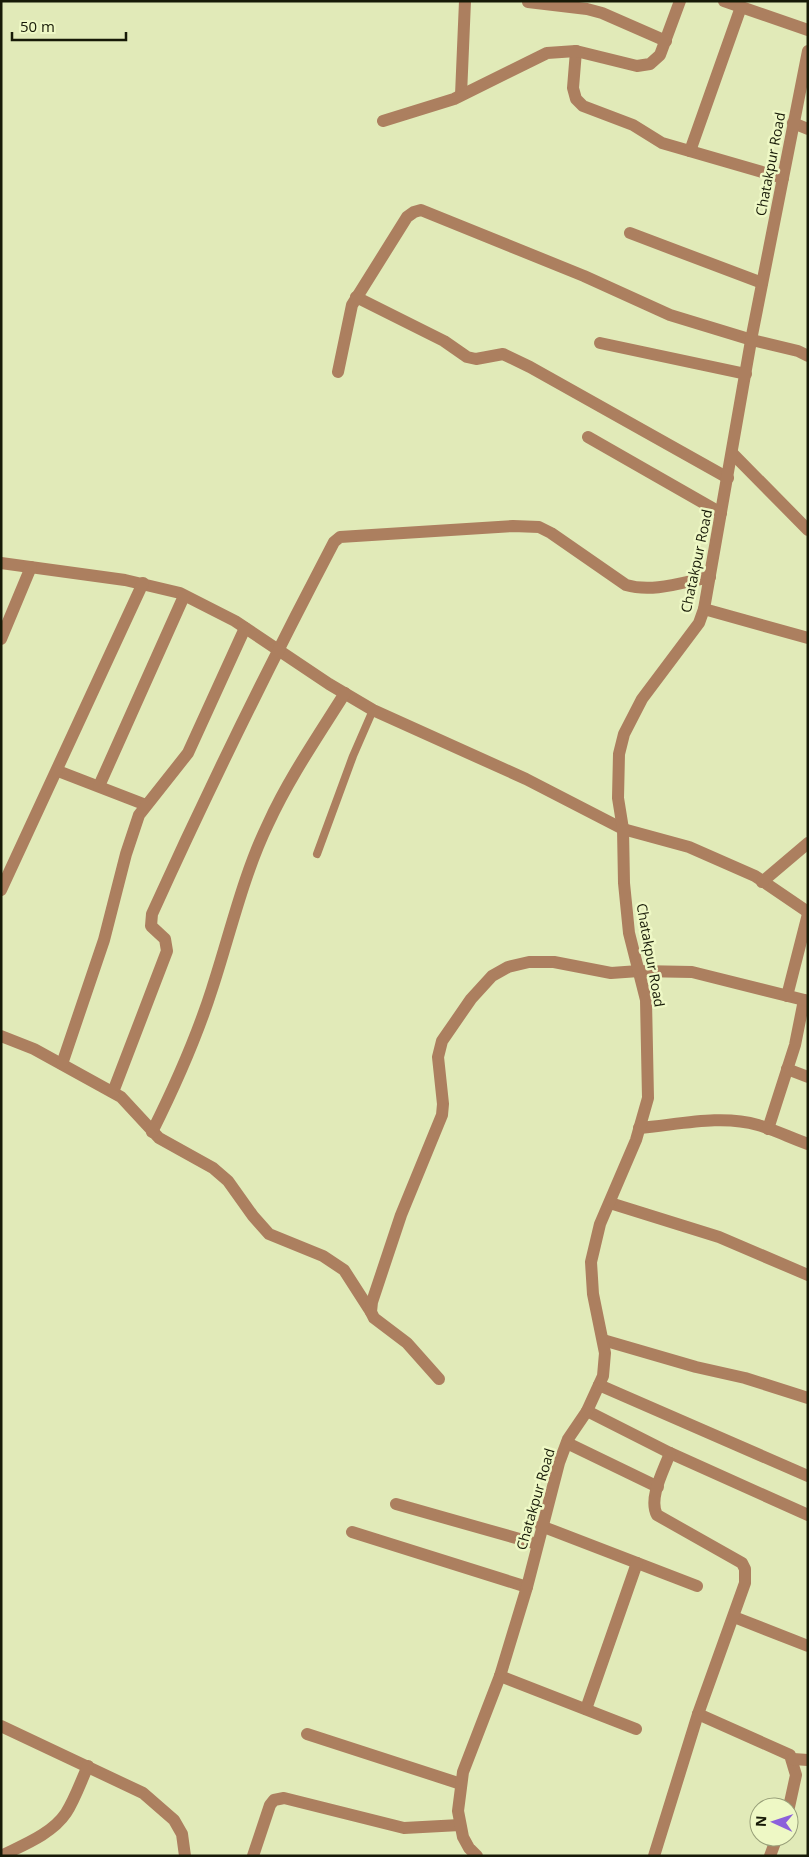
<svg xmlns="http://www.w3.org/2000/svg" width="809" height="1857" viewBox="0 0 809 1857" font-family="'Open Sans',sans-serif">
<rect width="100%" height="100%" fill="#e1eab8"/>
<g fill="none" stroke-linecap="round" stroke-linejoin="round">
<!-- lane -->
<path stroke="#ac7f5f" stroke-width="8" d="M317,854L353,756L373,710"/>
<!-- street -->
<g stroke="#ac7f5f" stroke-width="12">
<path d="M724,1L808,30"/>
<path d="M528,2L587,9L602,13L666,41"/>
<path d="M576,51L573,88L576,99L583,106L633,125L662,143L783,178"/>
<path d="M461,95L465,1"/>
<path d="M383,121L454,99L547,53L576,51L637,66L650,64L660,55L680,1"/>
<path d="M793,123L808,129"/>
<path d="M690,151L741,7"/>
<path d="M630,233L762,283"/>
<path d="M356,297L444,341L467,357L476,359L503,354L530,367L728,478"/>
<path d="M600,343L746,374"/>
<path d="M338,372L352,305L407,217L414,212L421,210L584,276L670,315L752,340L798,351L808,356"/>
<path d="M588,437L721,513"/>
<path d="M732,453L808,530"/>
<path d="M1,563L125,580L180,593L235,621L329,684L373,710L526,779L623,829L689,847L755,876L808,912"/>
<path d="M704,609L808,638"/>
<path d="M1,639L31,567"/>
<path d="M58,771L146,805"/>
<path d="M99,786L184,596"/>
<path d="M762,882L808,843"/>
<path d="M1,890L143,583"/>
<path d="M787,996L808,914"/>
<path d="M1,1036L34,1049L121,1097L159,1138L213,1168L228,1181L253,1216L269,1234L323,1256L344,1270L371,1312"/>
<path d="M62,1064L104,940L126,854L139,815L188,753L245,628"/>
<path d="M787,1069L808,1077"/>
<path d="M113,1092L167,951L165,939L151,926L152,914C209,788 270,664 334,542L340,537L513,526L539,527L551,533L626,585C653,593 683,582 710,577"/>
<path d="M639,1128C677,1125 721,1114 758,1125C775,1130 791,1138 808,1144"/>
<path d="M768,1129L795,1045L804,1000"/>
<path d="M152,1132C175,1086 196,1039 212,989C230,934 243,876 268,824C289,778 318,736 345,693"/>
<path d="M610,1203L719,1237L808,1275"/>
<path d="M603,1340L696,1367L745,1378L808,1398"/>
<path d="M439,1379L407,1343L374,1318L371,1312L372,1302L401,1215L442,1115L443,1104L438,1057L442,1041L471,999L492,976L508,967L529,962H554L611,973L639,971L692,972L808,1001"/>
<path d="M599,1385L808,1476"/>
<path d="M587,1411L670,1453L808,1515"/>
<path d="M567,1443L658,1487"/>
<path d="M396,1504L537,1544"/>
<path d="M541,1526L697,1586"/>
<path d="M352,1532L527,1587"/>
<path d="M734,1617L808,1646"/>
<path d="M500,1676L636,1729"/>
<path d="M586,1709L637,1563"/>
<path d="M698,1714L790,1755L796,1775L789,1807"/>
<path d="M1,1726L143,1793L174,1820L182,1834L185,1856"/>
<path d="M307,1734L461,1784"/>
<path d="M793,1759L808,1760"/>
<path d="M1,1856C23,1845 52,1834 66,1813C75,1799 81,1781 88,1766"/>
<path d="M253,1856L270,1805L274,1800L284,1798L404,1828L460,1825"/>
<path d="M477,1856L469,1848L463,1837L458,1811L463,1772L500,1676L527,1587L559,1463L568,1439L587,1411L603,1376L605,1353L593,1294L591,1262L600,1224L636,1140L648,1098L646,1000L629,933L624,883L623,829L618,798L619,754L624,734L642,699L699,623L704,609L752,335L808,51"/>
<path d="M654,1856L698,1714L745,1583V1569L742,1563L657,1515C648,1498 664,1470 670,1453"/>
<path d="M770,1856L777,1837"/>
</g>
</g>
<g text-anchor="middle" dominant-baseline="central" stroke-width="5" stroke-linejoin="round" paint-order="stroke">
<!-- street labels -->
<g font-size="14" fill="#171a07" stroke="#eef8c5">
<text transform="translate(770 164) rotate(-79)">Chatakpur Road</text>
<text transform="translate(696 561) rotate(-78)">Chatakpur Road</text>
<text transform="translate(651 955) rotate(80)">Chatakpur Road</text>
<text transform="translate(535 1499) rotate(-74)">Chatakpur Road</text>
</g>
</g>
<!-- border -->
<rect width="809" height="1857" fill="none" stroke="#171a07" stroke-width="5"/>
<!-- north arrow -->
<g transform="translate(774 1822) rotate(273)"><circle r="24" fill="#eef8c5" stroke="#989f79"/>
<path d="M0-4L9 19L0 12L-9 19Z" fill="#8c61db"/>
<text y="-8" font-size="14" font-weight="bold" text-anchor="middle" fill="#171a07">N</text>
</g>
<!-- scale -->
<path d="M12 32v8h114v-8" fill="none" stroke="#171a07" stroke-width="2.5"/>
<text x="20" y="32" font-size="15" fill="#171a07" stroke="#eef8c5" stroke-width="4" paint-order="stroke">50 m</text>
</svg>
